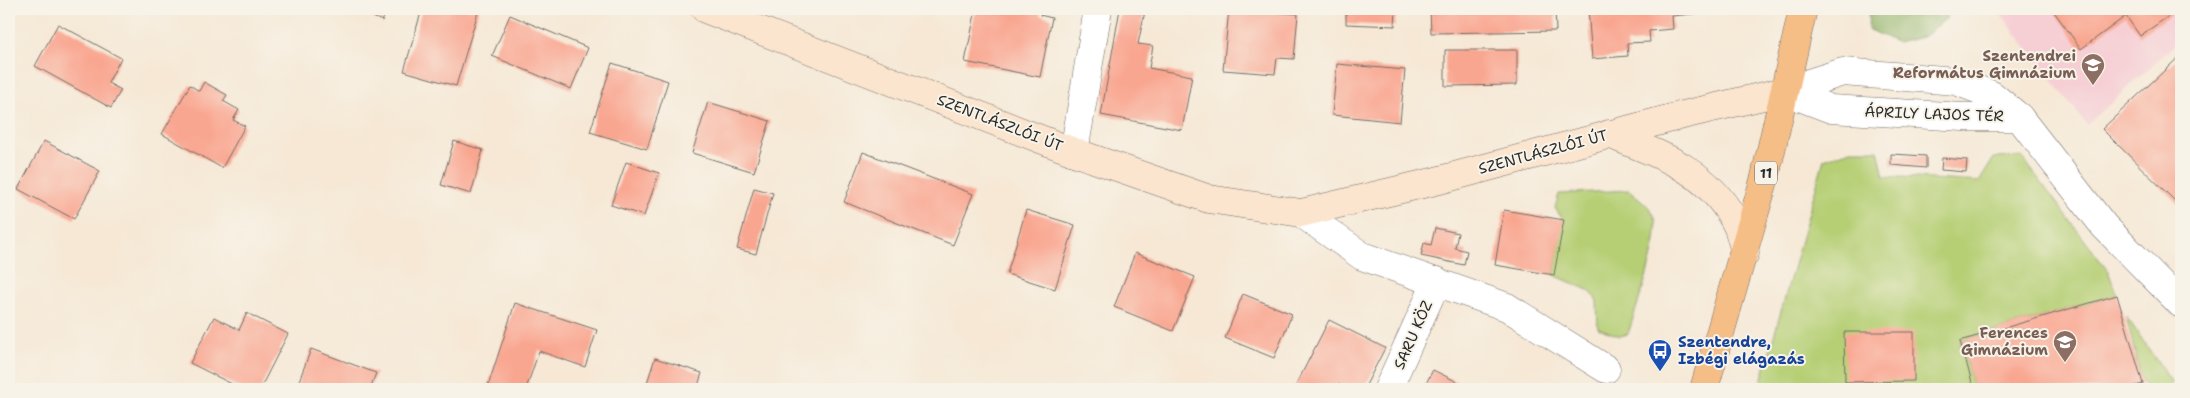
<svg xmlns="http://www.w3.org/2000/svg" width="2190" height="398" viewBox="0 0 2190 398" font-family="'Shantell Sans',sans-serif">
<rect width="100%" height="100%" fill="#f7f3e8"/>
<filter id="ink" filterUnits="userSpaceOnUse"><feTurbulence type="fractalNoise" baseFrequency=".02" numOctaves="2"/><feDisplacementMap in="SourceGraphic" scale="10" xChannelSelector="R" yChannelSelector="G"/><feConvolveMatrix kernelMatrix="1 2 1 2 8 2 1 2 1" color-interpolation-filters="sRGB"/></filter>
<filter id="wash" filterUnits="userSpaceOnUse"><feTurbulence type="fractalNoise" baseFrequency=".0096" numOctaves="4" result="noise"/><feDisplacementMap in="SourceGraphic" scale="20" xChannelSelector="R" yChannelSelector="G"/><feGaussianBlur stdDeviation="1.12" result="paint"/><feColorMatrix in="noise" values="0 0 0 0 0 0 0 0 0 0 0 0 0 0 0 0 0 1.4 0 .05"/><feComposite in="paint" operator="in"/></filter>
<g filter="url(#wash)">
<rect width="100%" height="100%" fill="#f6e8d5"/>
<!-- built -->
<path fill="#f6cfd5" d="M1997,9H2181V39L2087,125Z"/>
<!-- green -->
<g fill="#b6cf74" stroke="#707d50">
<path d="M1851,150H1878L1884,176L1979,182L1994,158L2022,157L2108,271L2117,295L1960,341L1974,389H1759L1824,159Z"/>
<path d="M1629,190C1637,197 1652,207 1655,218C1662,239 1635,310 1628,334L1620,336L1598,328L1597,301L1590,291L1554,275L1563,220L1555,208L1559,194Z"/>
<path d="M2126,316L2172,383L2165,389H2149L2143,384Z"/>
</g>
<!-- forest -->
<path fill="#90b266" stroke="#5e6e48" d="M1869,9H1942L1948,17L1925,36L1898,43L1868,29Z"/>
<g id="blocks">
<!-- building -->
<g fill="#f9a690">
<path d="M355,9H388L382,21Z"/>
<path d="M422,9H479L456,86L404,71Z"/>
<path d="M976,9H1042L1040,15L1052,18L1040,77L965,62Z"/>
<path d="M1120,9L1145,11L1138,44L1153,46L1149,68L1192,76L1182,130L1101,115Z"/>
<path d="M1229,9L1298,14L1294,59L1277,58L1275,74L1223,70Z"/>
<path d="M1346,9H1396L1395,26L1346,24Z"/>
<path d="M1430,9H1555L1556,31L1431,33Z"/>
<path d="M1588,9H1703V13L1672,16L1673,29L1649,31L1650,42L1627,43L1628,56L1592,59Z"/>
<path d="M2052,9H2170L2173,13L2140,36L2126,16L2081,49Z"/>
<path d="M510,15L588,48L571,89L492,56Z"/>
<path d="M58,24L121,58L108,83L121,90L111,108L35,66Z"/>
<path d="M1445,50H1517V85L1445,86Z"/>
<path d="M2181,55V207L2102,129Z"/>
<path d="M612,63L668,81L647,149L590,132Z"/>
<path d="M1337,64L1405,70L1400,122L1332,115Z"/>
<path d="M204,82L227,95L223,101L239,110L233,120L245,126L222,168L162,134L190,85L199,91Z"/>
<path d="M708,102L770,121L754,172L692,153Z"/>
<path d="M44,141L100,171L74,219L18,189Z"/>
<path d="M454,141L483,150L471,194L441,185Z"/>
<path d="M863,152L973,194L953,245L844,202Z"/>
<path d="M1891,154L1926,156V168L1891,165Z"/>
<path d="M1942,158L1967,160L1966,172L1941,170Z"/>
<path d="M626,162L659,173L644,216L611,205Z"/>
<path d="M754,188L773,193L756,254L737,249Z"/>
<path d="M1026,210L1075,225L1055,289L1007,274Z"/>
<path d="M1504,210L1564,220L1554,275L1495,265Z"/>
<path d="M1435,228L1458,233L1455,248L1467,251L1464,265L1421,256L1424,243L1431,245Z"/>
<path d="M1135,253L1195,277L1173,331L1114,307Z"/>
<path d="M1243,294L1292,314L1274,358L1225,338Z"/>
<path d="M2117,295L2143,384L2124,389H1974L1960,341Z"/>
<path d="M515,303L597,330L585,367L539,351L526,389H487Z"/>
<path d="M247,313L288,334L260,389H242L190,363L214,317L239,330Z"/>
<path d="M1329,320L1385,348L1364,389H1348L1338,384L1336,389H1294Z"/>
<path d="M1844,332H1914V381L1845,382Z"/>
<path d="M311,349L376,373L370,389H296Z"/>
<path d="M655,358L702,373L697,389H645Z"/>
<path d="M1433,370L1472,389H1423Z"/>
<path d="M2178,384L2181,389H2171Z"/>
</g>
</g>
</g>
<g filter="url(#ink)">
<use href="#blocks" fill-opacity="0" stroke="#726d66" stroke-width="1"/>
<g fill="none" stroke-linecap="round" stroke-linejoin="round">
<!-- street casing -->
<g stroke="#726d66" stroke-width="29">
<g id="street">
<path d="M1784,91L1843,72L1956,81L1992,95L2019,117L2104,226L2181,304"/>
<path d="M1784,91L1831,109L1963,117H2019"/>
<path d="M1074,152L1098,9"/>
<path d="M1301,213L1362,256L1507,307L1606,369"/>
<path d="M1388,389L1437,281"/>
</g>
</g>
<!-- secondary casing -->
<g stroke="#726d66" stroke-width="29">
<g id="secondary">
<path d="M705,9L1074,152L1209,199L1301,213L1436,181L1683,115L1784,91"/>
<path d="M1609,134C1660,155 1705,168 1734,220C1740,229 1742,242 1745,253"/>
</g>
</g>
<!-- primary casing -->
<g stroke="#726d66" stroke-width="29">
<path id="primary" d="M1704,389L1765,177L1803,9"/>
</g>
<!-- street -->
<use href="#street" stroke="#fff" stroke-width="28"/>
<!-- secondary -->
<use href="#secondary" stroke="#fbe5cf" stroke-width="28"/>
<!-- primary -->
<use href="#primary" stroke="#f6be87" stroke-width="28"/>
</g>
</g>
<!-- icons -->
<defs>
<g id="school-pin" transform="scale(1.25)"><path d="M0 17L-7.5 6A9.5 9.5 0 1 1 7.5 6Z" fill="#8d6e63" stroke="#f7f3e8"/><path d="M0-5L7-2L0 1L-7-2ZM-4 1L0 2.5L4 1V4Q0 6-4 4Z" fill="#fff"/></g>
<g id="bus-pin" transform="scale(1.25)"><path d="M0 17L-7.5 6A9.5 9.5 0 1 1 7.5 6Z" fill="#1a4fb4" stroke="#f7f3e8"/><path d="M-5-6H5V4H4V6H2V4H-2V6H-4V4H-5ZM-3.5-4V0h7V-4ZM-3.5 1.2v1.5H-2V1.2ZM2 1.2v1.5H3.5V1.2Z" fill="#fff"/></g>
</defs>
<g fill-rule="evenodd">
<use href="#school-pin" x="2093" y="65"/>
<use href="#school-pin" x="2065" y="342"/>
<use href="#bus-pin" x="1660" y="351"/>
</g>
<g text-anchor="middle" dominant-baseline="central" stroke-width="4" stroke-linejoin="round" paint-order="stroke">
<!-- shield labels -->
<rect fill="#f7f3e8" stroke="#686764" stroke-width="1" x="1755" y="161.5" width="22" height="23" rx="4"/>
<g font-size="14" font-weight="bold" fill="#2b2b2b">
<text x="1766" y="173">11</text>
</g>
<!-- education labels -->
<g font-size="15" font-weight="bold" fill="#785e54" stroke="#f7f3e8" text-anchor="end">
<text x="2076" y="56">Szentendrei<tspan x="2076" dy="17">Református Gimnázium</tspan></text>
<text x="2048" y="333">Ferences<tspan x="2048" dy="17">Gimnázium</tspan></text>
</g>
<!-- street labels -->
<g font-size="15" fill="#2b2b2b" stroke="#f7f3e8">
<text transform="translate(1934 114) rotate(2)">ÁPRILY LAJOS TÉR</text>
<text transform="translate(1000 123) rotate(21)">SZENTLÁSZLÓI ÚT</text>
<text transform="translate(1543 152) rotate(-15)">SZENTLÁSZLÓI ÚT</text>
<text transform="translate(1413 335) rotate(-66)">SARU KÖZ</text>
</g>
<!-- transit labels -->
<g font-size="15" font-weight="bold" fill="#164399" stroke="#f7f3e8" text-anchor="start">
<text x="1678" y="342">Szentendre,<tspan x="1678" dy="17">Izbégi elágazás</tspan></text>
</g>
</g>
<!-- margin -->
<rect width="2190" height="398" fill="none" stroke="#f7f3e8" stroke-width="30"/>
</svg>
